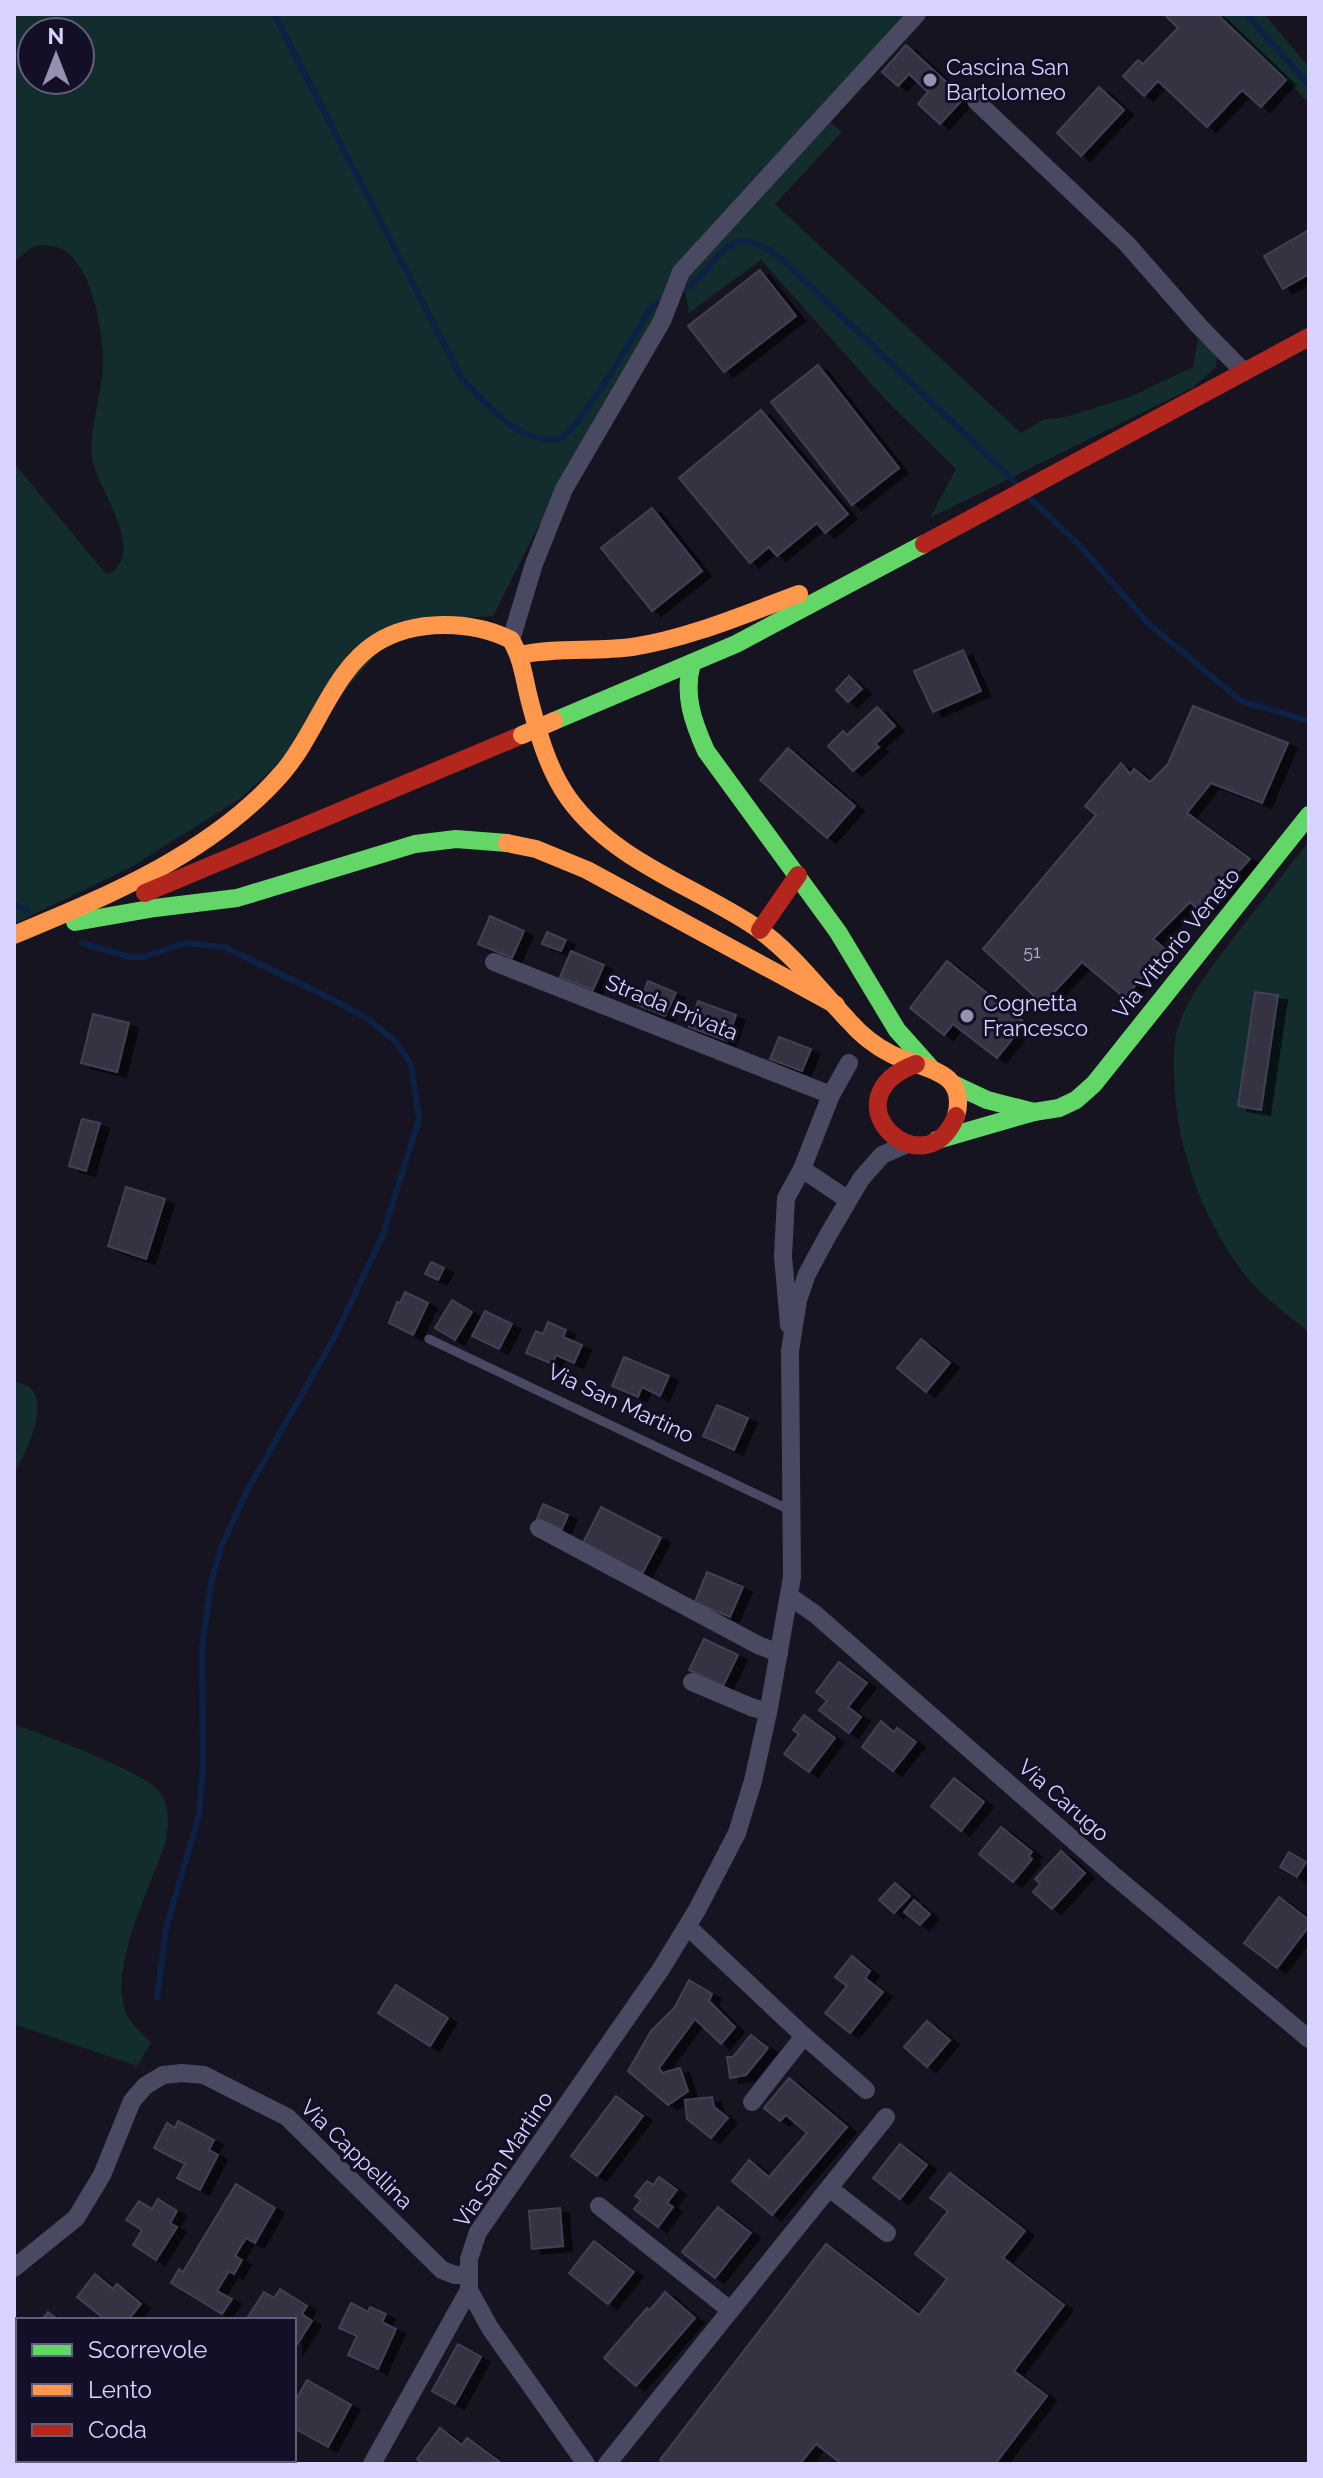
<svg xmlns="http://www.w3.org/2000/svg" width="1323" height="2478" viewBox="0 0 1323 2478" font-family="Raleway,sans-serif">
<defs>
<filter id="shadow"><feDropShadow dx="9" dy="5" stdDeviation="0" flood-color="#0009"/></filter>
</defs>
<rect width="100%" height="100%" fill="#161421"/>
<!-- green -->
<g fill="#132c2d" fill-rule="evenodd">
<path d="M14,14H912L825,118L842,132L775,204L1021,433L1043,420L1069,416L1132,396L1193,367L1198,339L1217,353L1216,367L1192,388L930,518L956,469L886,400L761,260L689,313L682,274L537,529L493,616L404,622L296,747L241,798L133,866L14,924V463L105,573L109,574C149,551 94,485 92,457C89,427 102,396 103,366C104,334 91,249 51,246C45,245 39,244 33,247C27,251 20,257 14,262ZM32,32H80V80H32Z"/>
<path d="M1221,14H1264L1309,67V103Z"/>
<path d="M1309,841V1332C1285,1313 1260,1295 1242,1271C1199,1213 1173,1138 1174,1066C1174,1054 1174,1041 1177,1030C1188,994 1216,962 1238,932C1262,902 1285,871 1309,841Z"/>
<path d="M14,1382C60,1386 26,1452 14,1474Z"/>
<path d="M14,1724C42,1735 148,1772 161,1794C170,1810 169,1826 165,1843C152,1887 102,1976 130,2020C135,2028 144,2035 151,2043L137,2066L14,2024Z"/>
</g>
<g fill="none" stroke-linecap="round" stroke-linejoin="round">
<!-- stream -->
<g stroke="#0d2144" stroke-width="6">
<path d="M274,14L462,379C487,404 517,443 557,439C576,437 639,327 652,306L666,299"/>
<path d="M1246,14L1309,85"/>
<path d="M680,292C724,268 722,212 783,260L1017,484"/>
<path d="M1030,498L1080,546L1148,623L1241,701L1309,721"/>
<path d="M14,905L28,911"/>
<path d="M82,943L129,957H144L185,943L224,947L330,998L371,1021L397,1043L411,1065L419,1119L382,1237L335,1336L248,1489L221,1547L211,1583L202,1648L203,1767L199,1815L166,1928L157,1998"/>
</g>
</g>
<!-- building -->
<g fill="#343243" stroke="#433f54" stroke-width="2" filter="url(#shadow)">
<path d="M1168,14H1217L1286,80L1261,107L1242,90L1207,127L1158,81L1144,96L1123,76L1138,60L1143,64L1178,28L1166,16Z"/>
<path d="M906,45L964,98L940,124L918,104L928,92L909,74L898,86L882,72Z"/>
<path d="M1099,87L1124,110L1081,156L1057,133Z"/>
<path d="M1309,230V274L1283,289L1264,256Z"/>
<path d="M760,270L796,316L724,372L688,326Z"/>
<path d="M818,365L899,468L852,505L771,402Z"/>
<path d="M761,410L848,514L825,533L817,523L777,556L769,547L750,563L679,478Z"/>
<path d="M652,508L702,571L652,611L601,548Z"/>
<path d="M963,650L981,691L933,712L914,671Z"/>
<path d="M849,676L862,689L848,702L836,690Z"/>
<path d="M1193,706L1288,743L1262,803L1211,783L1187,813L1250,859L1201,912L1190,902L1153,939L1165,949L1125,998L1082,962L1043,1004L983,949L1096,815L1085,806L1121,763L1130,774L1134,769L1150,782L1168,764Z"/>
<path d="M877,707L895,726L875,744L879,747L853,771L828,746L843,731L847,735Z"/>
<path d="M788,748L855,806L827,838L760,780Z"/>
<path d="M490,916L524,931L512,958L478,944Z"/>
<path d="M547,932L566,940L561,951L542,944Z"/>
<path d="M571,951L604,965L593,990L560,977Z"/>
<path d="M947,961L1025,1023L997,1058L953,1024L944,1035L910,1008Z"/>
<path d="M648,981L676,993L665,1016L638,1005Z"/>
<path d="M1255,992L1278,995L1261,1110L1238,1106Z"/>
<path d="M698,1001L736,1015L727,1041L689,1027Z"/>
<path d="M93,1014L129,1023L117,1072L81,1063Z"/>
<path d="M779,1037L811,1049L802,1071L770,1059Z"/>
<path d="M82,1119L100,1123L86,1171L69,1166Z"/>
<path d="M126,1187L165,1199L146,1259L108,1246Z"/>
<path d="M431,1262L444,1268L438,1280L425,1274Z"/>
<path d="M405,1292L428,1303L413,1335L389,1323L397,1302L400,1303Z"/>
<path d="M452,1300L472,1312L455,1340L435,1328Z"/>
<path d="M485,1311L512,1324L499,1349L472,1336Z"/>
<path d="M548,1322L566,1330L563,1337L582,1345L574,1363L556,1355L552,1364L526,1353L536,1331L543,1334Z"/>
<path d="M921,1339L950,1363L926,1392L897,1368Z"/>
<path d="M624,1357L669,1376L660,1396L642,1387L638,1397L612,1386Z"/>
<path d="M717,1405L748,1418L734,1450L703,1436Z"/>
<path d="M543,1504L568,1515L562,1529L537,1519Z"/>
<path d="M601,1507L661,1538L641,1576L582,1545Z"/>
<path d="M707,1572L743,1587L730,1617L695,1602Z"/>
<path d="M704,1639L738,1655L723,1686L689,1670Z"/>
<path d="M839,1662L867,1683L848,1707L861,1717L849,1733L819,1710L827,1701L816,1692Z"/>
<path d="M804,1715L835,1738L809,1772L784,1754L799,1734L793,1730Z"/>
<path d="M881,1721L894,1732L897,1728L916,1742L893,1771L862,1747Z"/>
<path d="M954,1778L984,1802L961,1831L931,1806Z"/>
<path d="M1001,1827L1032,1852L1029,1856L1032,1859L1013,1882L979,1854Z"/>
<path d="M1061,1851L1085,1873L1052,1909L1033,1892L1040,1884L1035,1879Z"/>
<path d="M1289,1852L1306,1862L1297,1877L1280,1867Z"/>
<path d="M895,1883L910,1896L894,1913L879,1900Z"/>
<path d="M1279,1897L1309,1920V1926L1277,1968L1244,1943Z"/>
<path d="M914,1900L930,1914L920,1925L904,1912Z"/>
<path d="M852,1956L870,1971L865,1978L883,1992L850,2033L825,2013L847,1986L835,1977Z"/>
<path d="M689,1980L712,1994L709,2001L735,2027L721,2044L695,2019L659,2068L662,2073L680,2068L688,2091L668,2105L628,2071L651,2031L675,2007Z"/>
<path d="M396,1985L448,2018L430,2046L378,2013Z"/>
<path d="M927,2021L950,2040L927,2067L904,2047Z"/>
<path d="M751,2035L768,2048L746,2075L730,2078L727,2057H733Z"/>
<path d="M789,2078L847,2127L772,2215L732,2181L749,2160L769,2177L807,2133L786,2115L780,2121L764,2108Z"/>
<path d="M616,2096L643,2116L597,2176L571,2156Z"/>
<path d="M712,2097L714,2107L728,2118L711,2138L687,2119L685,2100Z"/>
<path d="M178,2121L214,2140L209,2150L218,2155L200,2190L177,2178L185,2164L154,2148L167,2123L175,2128Z"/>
<path d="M900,2144L927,2165L900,2199L873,2178Z"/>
<path d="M950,2173L1025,2231L1003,2258L1064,2305L1014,2371L1047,2396L995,2464H842L816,2444L800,2464H666L660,2460L826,2244L919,2315L947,2279L915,2254L948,2211L930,2198Z"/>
<path d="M659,2177L677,2190L667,2203L673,2207L658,2227L634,2209L641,2200L635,2196L647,2181L653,2185Z"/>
<path d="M236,2184L275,2208L255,2243L246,2238L235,2256L242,2260L234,2274L229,2271L217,2291L232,2299L222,2314L171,2283L179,2269L183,2272Z"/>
<path d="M158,2199L177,2211L170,2223L177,2227L156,2260L133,2245L142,2230L126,2220L139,2201L152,2209Z"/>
<path d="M718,2207L751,2233L715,2278L682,2252Z"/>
<path d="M560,2208L563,2246L532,2249L529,2211Z"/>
<path d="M594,2241L634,2272L608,2304L569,2273Z"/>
<path d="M95,2274L113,2289L117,2284L141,2304L128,2320H106L77,2297Z"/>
<path d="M280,2289L307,2306L302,2314L312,2321L294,2349V2320H246L264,2292L274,2298Z"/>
<path d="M665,2292L695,2318L636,2386L604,2358L647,2308L650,2310Z"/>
<path d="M351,2303L368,2312L370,2307L386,2314L382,2322L396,2329L378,2369L348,2355L357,2336L339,2328Z"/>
<path d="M48,2312L58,2320H42Z"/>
<path d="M458,2344L481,2357L455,2404L432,2391Z"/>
<path d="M14,2361L18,2364V2398L14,2396Z"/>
<path d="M307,2380L351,2405L328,2447L294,2428V2403Z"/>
<path d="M440,2428L462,2445L467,2438L500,2462L423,2464L417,2459Z"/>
<path d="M177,2460H209L208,2464H176Z"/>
</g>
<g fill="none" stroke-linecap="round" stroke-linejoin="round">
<!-- lane -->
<path stroke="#4a4962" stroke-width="9" d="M429,1339L792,1511"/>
<!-- street -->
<g stroke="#4a4962" stroke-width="18">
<path d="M976,101L1127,244L1199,326L1244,372"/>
<path d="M511,640L534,564L564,489L662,321L681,272L917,14"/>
<path d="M494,962L831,1095"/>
<path d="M802,1169L847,1199"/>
<path d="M789,1325L783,1256L786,1198L802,1169L831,1095L849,1063"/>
<path d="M539,1528L758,1645L779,1653"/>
<path d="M789,1596L815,1614L1112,1874L1309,2039"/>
<path d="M692,1682L751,1707L768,1712"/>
<path d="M688,1927L804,2036L866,2090"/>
<path d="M752,2102L804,2036"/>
<path d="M829,2188L887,2233"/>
<path d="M599,2206L730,2310"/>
<path d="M14,2268L76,2218L102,2175L132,2101L145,2086L163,2075L182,2073L204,2075L287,2117L442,2270L455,2275H468"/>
<path d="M94,2460L100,2464"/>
<path d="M372,2464L469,2290"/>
<path d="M586,2464L490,2328L469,2290V2259L478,2232L661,1969L697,1910L737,1833L753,1781L769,1708L792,1577L790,1351L798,1300L807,1274L828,1235L861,1179L882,1155L907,1144"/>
<path d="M607,2464L886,2117"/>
</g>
<!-- fast -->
<g stroke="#63d668" stroke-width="18">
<path d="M692,663C683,695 693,722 706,751L838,932L897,1030L930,1067"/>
<path d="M554,721L736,644L924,544"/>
<path d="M75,922L155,908L237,898L415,844L456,839L507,843"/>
<path d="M953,1084L987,1100L1034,1112"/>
<path d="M937,1140L1034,1112L1059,1108L1076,1100L1094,1084L1309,815"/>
</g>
<!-- slow -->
<g stroke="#ff974d" stroke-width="18">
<path d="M511,640C522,658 524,678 529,698C538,733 548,770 569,799C614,861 692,885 754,926C792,952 817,987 848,1020C860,1034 875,1046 891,1054C920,1069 969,1069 956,1116"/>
<path d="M520,655C557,647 595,652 632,647C690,638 745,614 799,594"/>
<path d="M507,843L536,849L587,870L836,1005"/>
<path d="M14,935C110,895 214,852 283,772C316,734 333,670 376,643C414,619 472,620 511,640"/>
</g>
<!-- jam -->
<g stroke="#b3261e" stroke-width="18">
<path d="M924,544L1309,337"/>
<path d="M145,893L522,735"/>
<path d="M760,930L798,875"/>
<path d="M916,1064C823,1099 925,1193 956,1116"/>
</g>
<!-- slow-bridge -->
<path stroke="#ff974d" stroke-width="18" d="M522,735L554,721"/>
</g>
<!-- markers -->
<g fill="#9591b1" stroke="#130f26" stroke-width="3">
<circle cx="930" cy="80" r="8"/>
<circle cx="967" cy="1016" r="8"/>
</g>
<g text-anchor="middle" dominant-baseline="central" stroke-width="6" stroke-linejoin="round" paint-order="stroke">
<!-- number labels -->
<g font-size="18" fill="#b0acd0">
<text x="1032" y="951">51</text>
</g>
<!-- poi labels -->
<g font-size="22" fill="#d9d4ff" stroke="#130f26" text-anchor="start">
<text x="946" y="67">Cascina San<tspan x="946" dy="25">Bartolomeo</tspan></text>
<text x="983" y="1003">Cognetta<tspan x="983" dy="25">Francesco</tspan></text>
</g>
<!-- street labels -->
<g font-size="22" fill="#d9d4ff" stroke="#130f26">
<text transform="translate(1176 943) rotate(-51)">Via Vittorio Veneto</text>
<text transform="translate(672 1007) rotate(22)">Strada Privata</text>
<text transform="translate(621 1403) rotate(25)">Via San Martino</text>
<text transform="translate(1064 1800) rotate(41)">Via Carugo</text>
<text transform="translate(357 2154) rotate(44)">Via Cappellina</text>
<text transform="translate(503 2159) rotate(-56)">Via San Martino</text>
</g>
</g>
<!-- border -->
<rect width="1323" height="2478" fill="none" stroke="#d9d4ff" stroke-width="32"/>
<!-- legend -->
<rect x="16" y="2318" width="280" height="144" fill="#130f26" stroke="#625e7d" stroke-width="2"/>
<rect x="32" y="2344" width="40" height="12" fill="#63d668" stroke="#625e7d" stroke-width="2"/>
<text x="88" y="2358" font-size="24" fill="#d9d4ff">Scorrevole</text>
<rect x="32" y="2384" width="40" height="12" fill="#ff974d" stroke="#625e7d" stroke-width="2"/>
<text x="88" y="2398" font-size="24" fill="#d9d4ff">Lento</text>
<rect x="32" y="2424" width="40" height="12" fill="#b3261e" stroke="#625e7d" stroke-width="2"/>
<text x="88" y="2438" font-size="24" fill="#d9d4ff">Coda</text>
<!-- north arrow -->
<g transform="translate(56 56)"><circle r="38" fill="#130f26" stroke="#625e7d" stroke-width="2"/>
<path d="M0-6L14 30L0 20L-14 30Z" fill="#9591b1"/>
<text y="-12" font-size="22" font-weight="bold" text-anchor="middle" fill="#d9d4ff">N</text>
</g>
</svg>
